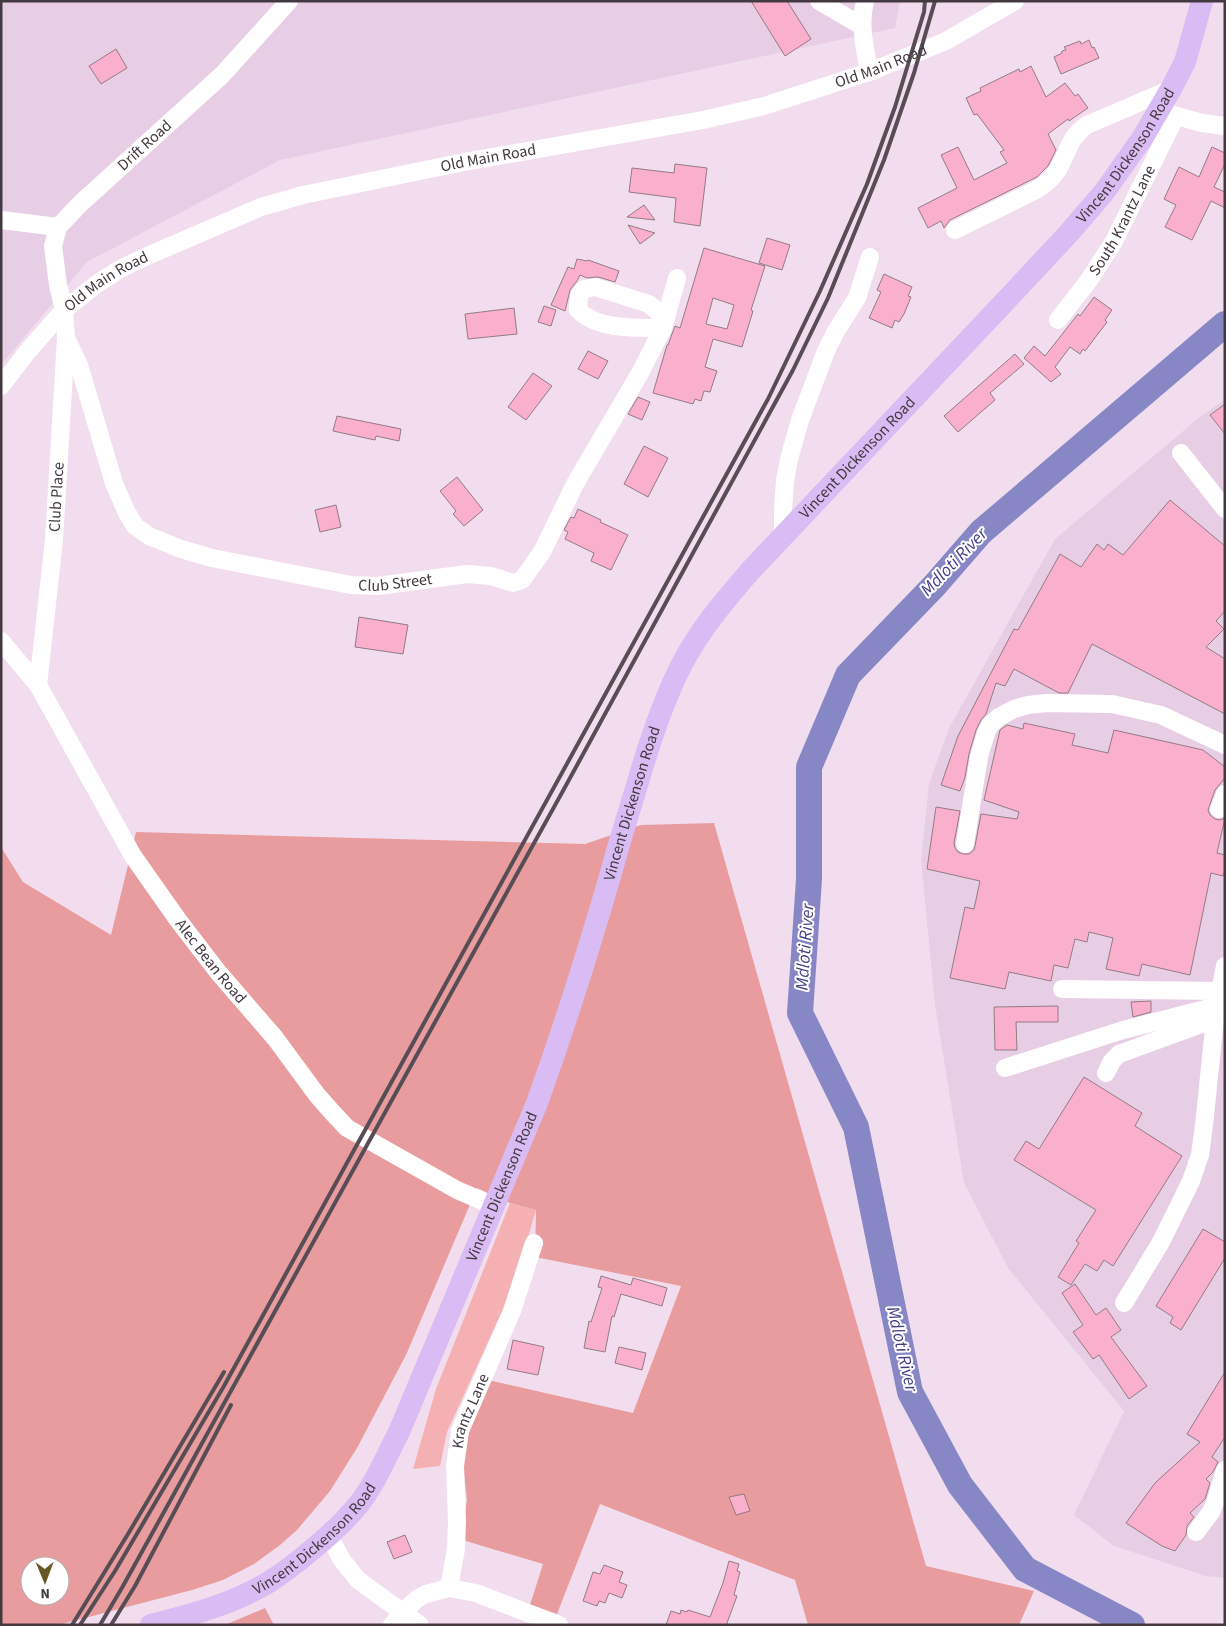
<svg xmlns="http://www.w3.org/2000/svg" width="1226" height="1626" viewBox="0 0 1226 1626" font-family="'Source Sans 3',sans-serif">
<rect width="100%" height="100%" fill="#f2ddee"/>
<!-- built -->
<g fill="#e8cee4">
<path d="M1,1H900L895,28L280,160L87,262L1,365Z"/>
<path d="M1225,399V1578L1206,1576L1114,1546L1074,1515L1124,1411L1008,1268L964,1183L935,1005L921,859L929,784L949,728L1055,539L1195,421Z"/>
</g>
<!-- green -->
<path fill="#f5b1b1" d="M510,1203L536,1210L514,1285L447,1432L440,1466L413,1469L436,1389Z"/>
<!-- forest -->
<g fill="#e99c9d" fill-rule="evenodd">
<path d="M714,823L926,1566L1034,1591L1019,1625H808L795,1580L600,1504L557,1614L530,1605L543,1564L466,1541L462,1534L467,1500L463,1464L470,1426L488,1380L633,1413L681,1286L535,1257L536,1210L510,1203L477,1188L406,1355L357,1448L330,1491L297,1530L280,1545L254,1564L223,1580L192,1590L58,1625H1V847L23,882L111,935L136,832L585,844L641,825ZM30,1566H60V1596H30Z"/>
<path d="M265,1608L274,1625H225Z"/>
</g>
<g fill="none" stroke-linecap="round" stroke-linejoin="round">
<!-- river -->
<path stroke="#8887c6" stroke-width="26" d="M1132,1625L1025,1569L960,1485L910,1392L856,1127L800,1013L809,879V767L848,675L934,586L981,532L1225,324"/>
</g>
<!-- building -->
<g fill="#fab0cc" stroke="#937b83" fill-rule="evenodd">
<path d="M751,1H787L811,39L785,56Z"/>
<path d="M1089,40L1092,48L1094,47L1099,58L1061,74L1054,57L1062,53V51L1066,50L1064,47L1080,41L1081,44Z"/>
<path d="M116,49L127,68L101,84L89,66Z"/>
<path d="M1031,66L1046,97L1065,83L1075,96L1078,94L1088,108L1069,121L1068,119L1048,134L1056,150L1048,166L1037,177L950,220L944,228L941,221L928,228L918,208L957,188L941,155L958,147L974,180L1007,163L1000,152L1004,150L977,114L974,115L966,98L981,91L980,88L1019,69L1020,72Z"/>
<path d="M1212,147L1225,153V164L1214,187L1225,192V208L1211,201L1192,240L1165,227L1176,205L1164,199L1179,167L1199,177Z"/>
<path d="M675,164L707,168L700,226L674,222L676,198L629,192L632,168L674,173Z"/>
<path d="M644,205L655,220L627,217Z"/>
<path d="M628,225L655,233L640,244Z"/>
<path d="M767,238L790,245L782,270L759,263Z"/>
<path d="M704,248L765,266L751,310L753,311L742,347L713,339L705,367L717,371L710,392L704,391L701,401L695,399L693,404L653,393L667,345H668L675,326L680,328ZM713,298L734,305L727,329L706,324Z"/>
<path d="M577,259L587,261L588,260L619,271L615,282L598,277L587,278L580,275L577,281L570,290L565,311L551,305L568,267L574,269Z"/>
<path d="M884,274L912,287L908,296L911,297L904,314L899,322L895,320L892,328L869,318L881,292L877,290Z"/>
<path d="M1094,297L1112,310L1105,320L1107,322L1085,351L1083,349L1080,354L1070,347L1055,367L1061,374L1051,382L1024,358L1034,346L1045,356L1078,314L1080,316Z"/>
<path d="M544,306L556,310L551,326L538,322Z"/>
<path d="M514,308L517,334L468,339L465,314Z"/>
<path d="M588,351L608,361L598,379L578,369Z"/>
<path d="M1015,354L1024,364L990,393L995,400L958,432L944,416Z"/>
<path d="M533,373L552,386L526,420L508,407Z"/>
<path d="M638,397L650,402L642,420L628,414Z"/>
<path d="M1225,404V434L1210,415Z"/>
<path d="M337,416L401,429L399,441L376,436L375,440L333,431Z"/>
<path d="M644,446L668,458L648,497L624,484Z"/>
<path d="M457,477L483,510L464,526L453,514L456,511L440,491Z"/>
<path d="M1170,500L1225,546V611L1216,621L1224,629L1206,647L1225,659V714L1092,644L1068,693H1059L1014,669L1005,686L996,683L986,714L981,720L976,730L969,754L965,777L960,791L941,785L958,736L1014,629L1018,630L1060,554L1081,567L1097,544L1104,550L1108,544L1123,555Z"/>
<path d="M336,505L341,527L320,532L315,510Z"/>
<path d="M578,509L601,520L600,522L628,535L611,570L591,561L594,553L565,539L568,532L564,530L571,517L574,518Z"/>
<path d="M359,617L408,625L403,654L355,647Z"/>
<path d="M1024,723L1075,734L1072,745L1108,753L1114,730L1203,750L1225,767V778L1215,790L1208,810L1210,815L1215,819L1220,820L1225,818L1217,853L1225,855V870L1223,876L1211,873L1190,975L1142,964L1139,976L1106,969L1113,938L1089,932L1087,942L1075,939L1068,968L1054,965L1051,981L1009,972L1005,989L950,978L965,907L974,909L980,881L927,869L936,807L960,811L954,843L955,848L958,852L964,854H969L974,850L975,846L981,814L1017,819L1019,812L984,800L1000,730L1007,725L1023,729Z"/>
<path d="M1151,1001V1012L1133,1017L1131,1002Z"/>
<path d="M1058,1006V1022H1016L1017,1050H995L994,1007Z"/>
<path d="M1084,1077L1142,1113L1135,1126L1182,1156L1113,1266L1104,1260L1097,1271L1085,1264L1071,1285L1058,1277L1079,1243L1076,1241L1096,1210L1014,1160L1026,1141L1039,1149Z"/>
<path d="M1203,1229L1225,1242V1258L1181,1330L1170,1323L1173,1317L1156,1306Z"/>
<path d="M601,1276L631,1285L633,1278L667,1288L662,1306L621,1294L614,1317L612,1316L605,1352L584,1348L589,1321L591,1322L602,1288L598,1287Z"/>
<path d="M1075,1284L1096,1315L1106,1308L1121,1330L1111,1337L1147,1386L1129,1399L1099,1355L1093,1359L1073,1332L1083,1325L1062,1293Z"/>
<path d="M513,1340L544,1347L538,1375L507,1369Z"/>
<path d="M619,1347L646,1353L642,1370L615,1363Z"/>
<path d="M1225,1372V1437L1212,1457L1218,1462L1213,1472L1206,1479L1210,1483L1205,1499L1190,1513L1194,1517L1187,1526L1186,1535L1175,1551L1162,1546L1126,1523L1155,1483L1200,1442L1187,1434Z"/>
<path d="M744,1494L750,1511L736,1515L729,1497Z"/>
<path d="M405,1535L412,1552L394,1559L387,1542Z"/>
<path d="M729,1561L739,1564L737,1571L740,1572L734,1595L737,1596L727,1623L728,1625H666L671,1611L680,1614L681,1610L687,1612L688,1610L710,1617L723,1583Z"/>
<path d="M604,1565L623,1572L619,1582L627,1585L622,1598L609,1593L605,1603L599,1601L597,1606L583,1601L593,1572L600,1574Z"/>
</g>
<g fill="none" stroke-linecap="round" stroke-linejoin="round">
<!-- minor -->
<g stroke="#fff" stroke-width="18">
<path d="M819,1L862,26"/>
<path d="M865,1C859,25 865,48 869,72"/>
<path d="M1166,113L1202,123L1225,126"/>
<path d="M1,220L58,227"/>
<path d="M955,230L1036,190C1046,184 1053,178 1059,168C1069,150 1069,137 1087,125L1171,89"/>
<path id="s1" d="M1058,320L1089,280L1113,243L1176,116"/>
<path d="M663,328C636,328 598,330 578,310L579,296L584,289L595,287L649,304L666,319"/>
<path id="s2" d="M66,338L79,365L114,483L126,511L135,526L149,536L181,549L212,558L351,585L378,586L467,574L491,576L513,583L522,580L542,552L575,484L640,373L663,328L677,278"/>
<path id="s3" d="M1,386L28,351L64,310L98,283L122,268L145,257L261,207L303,195L464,162L703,120L764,106L869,72L946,41L1015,1"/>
<path d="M1181,453L1225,509"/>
<path d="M783,535V510L785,481L789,459L800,420L826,351L836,331L857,298L870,257"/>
<path id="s4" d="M1,641L38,685L133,856L178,920L218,972L275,1038L317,1095L332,1112L347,1128L457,1190L494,1206"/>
<path id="s5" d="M38,685L54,540L66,338L64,310L58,285L53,246L58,227L81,203L222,75L289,1"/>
<path d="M1219,809L1225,794"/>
<path d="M965,844L979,757L986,733L990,725L999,717L1014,709L1028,705L1047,703L1112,704L1161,715L1225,745"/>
<path d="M1062,989L1220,991"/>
<path d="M1005,1068L1123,1030L1217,1006"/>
<path d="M1106,1073L1112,1061L1119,1054L1215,1019"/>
<path d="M1124,1303L1161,1242L1191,1181L1200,1155L1204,1125L1215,1019L1225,966"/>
<path d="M1196,1532L1211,1512L1215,1503L1225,1470"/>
<path d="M329,1536L342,1560L358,1580L420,1625"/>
<path id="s6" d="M449,1588L456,1549L457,1522L455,1466L460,1431L512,1311L534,1243"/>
<path d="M392,1625L403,1612L417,1599L426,1594L449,1588L476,1593L559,1625"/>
</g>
<!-- major -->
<path stroke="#d9bcf4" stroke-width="22" id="s7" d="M151,1625C191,1615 233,1604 269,1582C285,1572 300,1560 314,1548C330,1535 345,1521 358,1505C375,1484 386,1457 399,1432L537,1103C565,1025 590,946 613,866C621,836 631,806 640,775C651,738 663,701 681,666C699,630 726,599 752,569L1013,293L1069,233L1105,191L1143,137L1171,89L1185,62L1202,1"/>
<!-- rail -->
<g stroke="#574d55" stroke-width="4">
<path d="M72,1625L128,1534L224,1372"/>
<path d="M80,1625L115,1571L224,1386L768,399L820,291L867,184L895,107L924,12L925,1"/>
<path d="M100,1625L123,1586L564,789L793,370L828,298L884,160L914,73L935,1"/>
<path d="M111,1625L135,1586L231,1405"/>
</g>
</g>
<g text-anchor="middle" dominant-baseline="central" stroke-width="4" stroke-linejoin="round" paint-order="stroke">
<!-- street labels -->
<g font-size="16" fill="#423a40" stroke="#fff">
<text stroke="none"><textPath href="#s3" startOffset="959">Old Main Road</textPath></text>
<text stroke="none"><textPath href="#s5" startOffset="580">Drift Road</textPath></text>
<text stroke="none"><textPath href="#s7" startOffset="1824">Vincent Dickenson Road</textPath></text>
<text stroke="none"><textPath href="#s3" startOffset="555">Old Main Road</textPath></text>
<text stroke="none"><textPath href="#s1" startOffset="119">South Krantz Lane</textPath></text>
<text stroke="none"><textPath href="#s3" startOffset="150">Old Main Road</textPath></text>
<text stroke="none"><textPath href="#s7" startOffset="1419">Vincent Dickenson Road</textPath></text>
<text stroke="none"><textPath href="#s5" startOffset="189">Club Place</textPath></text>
<text stroke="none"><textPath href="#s2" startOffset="471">Club Street</textPath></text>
<text stroke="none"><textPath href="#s7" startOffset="999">Vincent Dickenson Road</textPath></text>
<text stroke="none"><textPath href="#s4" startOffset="384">Alec Bean Road</textPath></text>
<text stroke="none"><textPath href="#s7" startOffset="594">Vincent Dickenson Road</textPath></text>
<text stroke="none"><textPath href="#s6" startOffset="180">Krantz Lane</textPath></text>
<text stroke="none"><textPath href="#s7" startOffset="189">Vincent Dickenson Road</textPath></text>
</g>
<!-- water labels -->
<g font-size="18" font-style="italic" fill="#433c88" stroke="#fff">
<text transform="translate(954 562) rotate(-46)">Mdloti River</text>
<text transform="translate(805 947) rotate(-86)">Mdloti River</text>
<text transform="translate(902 1349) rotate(77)">Mdloti River</text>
</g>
</g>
<!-- border -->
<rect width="1226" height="1626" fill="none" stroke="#423a40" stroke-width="5"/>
<!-- north arrow -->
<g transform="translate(45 1581) rotate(179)"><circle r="24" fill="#ffffff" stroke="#b3b0b3"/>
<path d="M0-4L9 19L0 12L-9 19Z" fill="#685725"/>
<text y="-8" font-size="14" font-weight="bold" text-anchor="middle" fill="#423a40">N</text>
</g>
</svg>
